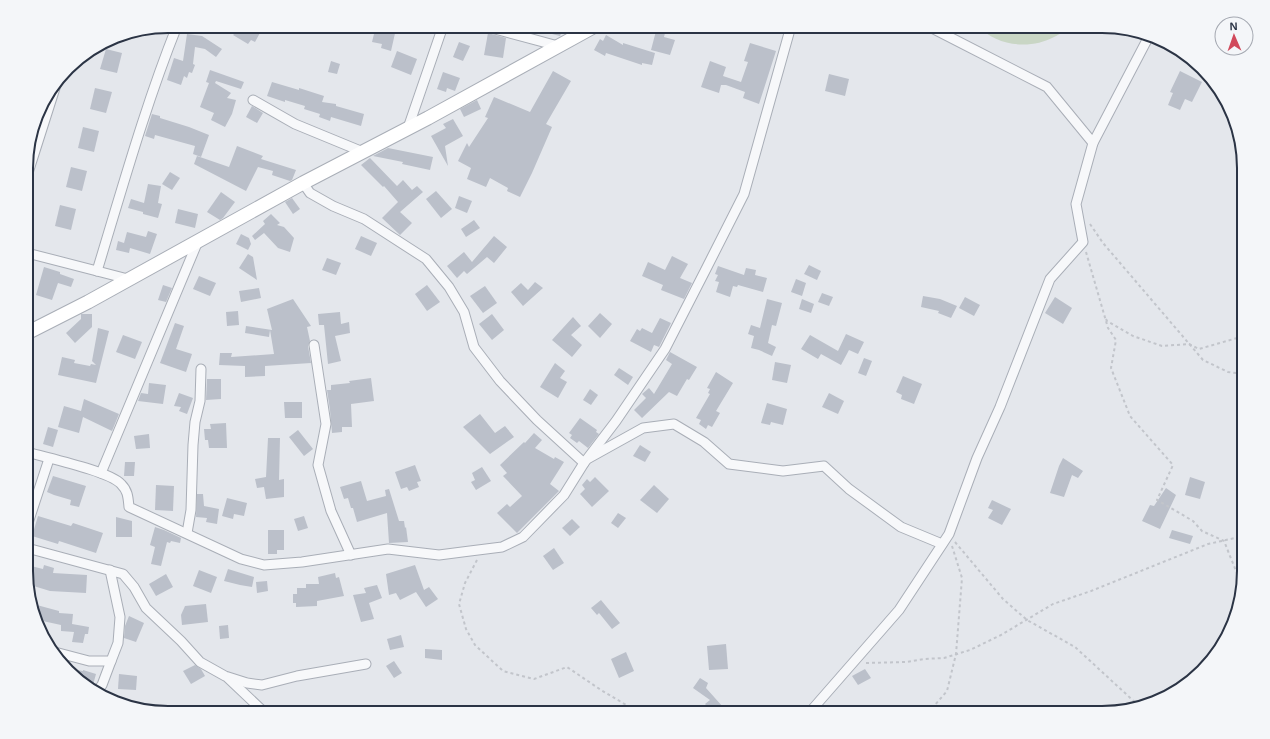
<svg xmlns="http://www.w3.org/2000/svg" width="1270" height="739" viewBox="0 0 1270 739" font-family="Arial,sans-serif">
<rect width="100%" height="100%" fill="#e4e7ec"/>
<!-- green -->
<path fill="#c9d6c5" d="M978,26H1068C1065,32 1060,34 1054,37C1030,50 996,46 978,26Z"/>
<!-- building -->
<g fill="#bbc0ca">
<path d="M225,26H254L261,31L255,42L251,40L248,44L233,35L236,32Z"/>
<path d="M376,26H384L396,29L391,51L381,48L382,44L372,42Z"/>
<path d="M533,26H564L560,36L532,29Z"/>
<path d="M656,31L665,33L664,37L675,40L670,55L651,50Z"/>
<path d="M488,33L506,38L503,58L484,55Z"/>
<path d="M187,34L202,36L222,49L216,57L205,49L195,47L193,64L195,65L192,73L189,72L187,78L184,76L181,85L167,80L174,58L183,61Z"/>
<path d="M606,35L623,45V43L655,53L652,65L642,63V65L606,53L605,56L594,50L600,39L603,41Z"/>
<path d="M459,42L470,46L463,61L453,57Z"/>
<path d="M750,43L776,51L759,104L743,98L745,92L726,85H721L719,93L701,87L710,61L726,67L723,76L741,82L748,62L744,61Z"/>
<path d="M106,49L122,53L117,73L100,69Z"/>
<path d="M397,51L417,59L411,75L391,67Z"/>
<path d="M331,61L340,64L337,74L328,72Z"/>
<path d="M210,70L244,82L241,89L216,81L215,83L231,93L227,98L236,100L232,114L225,127L211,120L214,113L200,107L209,83L206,82Z"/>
<path d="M553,71L571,81L546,124L552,127L532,173L520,197L507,191L508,188L490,178L486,187L467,179L471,168L458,161L467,143L469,147L488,118L485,117L494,97L530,112Z"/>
<path d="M1180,71L1202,82L1192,102L1185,99L1180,110L1168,105L1173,93L1170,92Z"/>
<path d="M443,72L460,78L455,91L447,88L446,92L437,89Z"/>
<path d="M829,74L849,79L845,96L825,91Z"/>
<path d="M272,82L299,90V88L324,96L322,102L336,104V106L364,114L361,126L331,117L330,121L319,117L320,114L304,109L305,106L285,100V102L267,96Z"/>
<path d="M95,88L112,92L106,113L90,109Z"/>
<path d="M477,100L481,109L464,117L460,109Z"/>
<path d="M252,106L263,113L257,123L246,117Z"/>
<path d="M152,114L160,116V118L189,127L209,135L201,157L193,154L195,146L155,135L154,139L145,136Z"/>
<path d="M453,119L463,136L445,146L448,166L431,136L446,128L443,124Z"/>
<path d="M83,127L99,131L94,152L78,148Z"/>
<path d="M237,146L263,156L261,159L296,170L292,180L290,181L272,175L273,171L258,167L246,191L194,164L197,156L229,167Z"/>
<path d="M388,148L433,157L430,170L402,164L403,162L373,156Z"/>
<path d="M370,158L397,186L403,180L412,190L417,186L423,192L400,212L412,223L400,235L382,218L398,202L384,186L383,187L361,165Z"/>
<path d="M71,167L87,171L82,191L66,187Z"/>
<path d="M170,172L180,178L172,190L162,184Z"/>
<path d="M148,184L161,186L158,203L162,204L158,218L143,214V212L128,208L131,199L144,203Z"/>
<path d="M436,191L452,209L441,218L426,199Z"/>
<path d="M221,192L235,202L223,218L220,220L207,212Z"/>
<path d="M459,196L472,201L467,213L455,208Z"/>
<path d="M292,198L300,209L293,214L285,202Z"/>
<path d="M60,205L76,209L71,230L55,226Z"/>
<path d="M178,209L198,214L195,228L175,223Z"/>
<path d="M271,214L280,223L277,225L284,227L294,238L290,252L278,248L264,233L255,240L252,236L265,224L263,221Z"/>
<path d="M474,220L480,228L466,237L461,229Z"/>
<path d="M148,231L157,234L150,254L130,248L129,253L116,250L118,241L124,243L127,232L146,237Z"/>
<path d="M241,234L249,238L251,244L248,250L236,244Z"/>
<path d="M361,236L377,243L371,256L355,249Z"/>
<path d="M494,236L507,247L494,263L487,257L467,274L464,271L457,278L447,266L464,252L472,262Z"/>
<path d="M248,254L253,257L257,280L239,268Z"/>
<path d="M672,256L688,264L680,278L692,283L684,299L661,290L663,285L642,276L648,262L665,270Z"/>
<path d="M327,258L341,263L336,275L322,270Z"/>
<path d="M809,265L821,271L817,280L804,274Z"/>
<path d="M718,266L744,275L746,268L756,270L755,275L767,278L763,292L738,285L737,287L733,286L730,297L716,292L719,282L715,281L718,275L715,274Z"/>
<path d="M44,267L60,272V274L74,279L71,287L58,283L52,300L36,295Z"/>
<path d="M199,276L216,283L210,296L193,289Z"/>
<path d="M796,279L806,283L802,296L791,292Z"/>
<path d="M535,282L543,288L523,306L511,292L521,283L528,290Z"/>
<path d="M163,285L172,288L166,302L158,300Z"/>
<path d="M427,285L440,302L427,311L415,294Z"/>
<path d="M485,286L497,303L483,313L470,296Z"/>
<path d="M259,288L261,298L241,302L239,291Z"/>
<path d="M822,293L833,297L829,306L818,302Z"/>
<path d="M923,296L940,299L957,306L951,318L938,313L939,311L921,307Z"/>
<path d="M965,297L980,305L974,316L959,308Z"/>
<path d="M1055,297L1072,308L1063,324L1045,313Z"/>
<path d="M293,299L311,326L307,327L310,341L308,346L311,363L265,366V376L245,377V366L219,365L220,353H232L231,357L274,354L270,330L269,337L245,333L246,326L272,330L267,309Z"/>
<path d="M767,299L782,303L776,326L772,325L768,343L776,347L772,356L759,350L751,348L754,336L748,334L751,325L760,328Z"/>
<path d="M802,299L814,304L811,313L799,309Z"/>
<path d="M238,311L239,325L227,326L226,312Z"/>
<path d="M340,312L341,324L349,322L350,333L335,336L341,361L328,364L324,325H319L318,314Z"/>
<path d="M600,313L612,324L600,338L588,326Z"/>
<path d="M81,314H92V327L75,343L66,333L81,319Z"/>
<path d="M492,314L504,330L492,340L479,324Z"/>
<path d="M573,317L581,326L571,335L582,345L572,357L552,340Z"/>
<path d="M660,318L671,323L659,347L654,345L651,352L630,341L637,329L640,331L642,328L652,333Z"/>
<path d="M175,323L184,326L176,349L192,354L186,372L160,363Z"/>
<path d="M98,328L109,331L96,383L58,375L62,357L75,360L74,363L90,366L91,364L96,365L92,361Z"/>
<path d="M846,334L864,342L858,354L849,350L841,365L821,354L818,359L801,349L810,335L838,351Z"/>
<path d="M123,335L142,342L135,359L116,352Z"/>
<path d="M670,352L697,367L689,380L687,379L677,396L669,392L642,418L634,410L646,398L642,394L649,388L654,394L672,364L666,360Z"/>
<path d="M864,358L872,361L866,376L858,373Z"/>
<path d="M775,362L791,365L787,383L772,380Z"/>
<path d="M555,363L565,371L560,378L567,382L558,398L540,387Z"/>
<path d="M619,368L633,377L628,385L614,375Z"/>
<path d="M716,372L733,383L716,411L720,413L712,427L708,425L706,429L699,424L701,420L696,418L710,394L708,393L710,389L707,388Z"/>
<path d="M903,376L922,384L914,404L901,399L902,395L896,392Z"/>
<path d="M371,378L374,401L351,404L352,427H342V432L332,433L330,410L327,390H331V385L350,383L349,381Z"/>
<path d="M207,379H221V399L206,400Z"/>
<path d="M149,383L166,385L163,404L138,401L141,393L148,394Z"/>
<path d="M590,389L598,395L591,405L583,400Z"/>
<path d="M179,393L193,398L187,414L179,411L181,407L174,406Z"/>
<path d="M829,393L844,401L838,414L822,407Z"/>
<path d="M84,399L119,414L112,431L83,417L79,433L58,427L64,406L81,411Z"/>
<path d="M284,402H302V418H285Z"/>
<path d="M767,403L787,409L783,425L771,422L770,425L761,423Z"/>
<path d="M480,414L495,433L505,426L514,437L490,454L463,427Z"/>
<path d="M580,418L597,430L596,432L599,434L588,448L579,441L577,443L570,438L572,435L569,433Z"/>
<path d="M226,423L227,448H209L208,440H205L204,429H211L210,424Z"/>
<path d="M48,427L58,430L53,447L43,444Z"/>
<path d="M298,430L313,449L304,456L289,437Z"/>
<path d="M534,433L542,440L535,448L554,459L555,457L564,462L550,484L559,491L517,533L497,513L507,504L510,507L522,496L503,476L507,473L500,465L524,442L525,443Z"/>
<path d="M149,434L150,448L136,449L134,436Z"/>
<path d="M268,438H280L279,480L284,479V497L266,499L264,487L257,488L255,479L266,477Z"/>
<path d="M640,445L651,452L645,462L633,456Z"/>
<path d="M1063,458L1083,471L1078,478L1072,475L1064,497L1050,493L1059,466Z"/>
<path d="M125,462H135L134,476H124Z"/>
<path d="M415,465L421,481L417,482L419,487L409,491L407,487L401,489L395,472Z"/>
<path d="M482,467L491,481L476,490L471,482L475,480L472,473Z"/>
<path d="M53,476L86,486L79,507L70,505L71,500L54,495L47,492Z"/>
<path d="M595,477L609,491L592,507L580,494L585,489L582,485L587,479L590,482Z"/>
<path d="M1190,477L1205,482L1200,499L1185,495Z"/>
<path d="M361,481L367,501L386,496L385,490L389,489L399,521H404L405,528L406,527L408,542L389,543L387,513L357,522L353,508H351L348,498L344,499L340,487Z"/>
<path d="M156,485L174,486L173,511L155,510Z"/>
<path d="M654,485L669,499L657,513L640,500Z"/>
<path d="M1166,488L1176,495L1160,529L1142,521L1150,505L1154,506Z"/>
<path d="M197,494H203L204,506L219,509L217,524L206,522L207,518L196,517Z"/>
<path d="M227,498L247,503L244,516L234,514L233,519L222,516Z"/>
<path d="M992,500L1011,509L1002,525L988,518L993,510L988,508Z"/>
<path d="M618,513L626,518L618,528L611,523Z"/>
<path d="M38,516L71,526L73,523L103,533L96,553L59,541L58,544L32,536Z"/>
<path d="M304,516L308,528L298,531L294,519Z"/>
<path d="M116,517L132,521V537H116Z"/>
<path d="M572,519L580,527L570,536L562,528Z"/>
<path d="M155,527L164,530L181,538L180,543L171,541L170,543L167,542L161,566L151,564L155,547L150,545Z"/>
<path d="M268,530H284V550H277V554H268Z"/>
<path d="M1172,530L1193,536L1190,544L1169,538Z"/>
<path d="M554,548L564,563L553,570L543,556Z"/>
<path d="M27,565L43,569L44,565L54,568L53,573L87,575L86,593L50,591L27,584Z"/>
<path d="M415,565L424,590L429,587L438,599L426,607L416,592L400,600L396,593L389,595L386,574Z"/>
<path d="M228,569L254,577L252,587L240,585L224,581Z"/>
<path d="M199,570L217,577L211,593L193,586Z"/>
<path d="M335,573L336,578L339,577L344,596L317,601V606L296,607V603H293V594H297V588H306V584H319L318,577Z"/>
<path d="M166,574L173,587L156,596L149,584Z"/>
<path d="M267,581L268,591L257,593L256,582Z"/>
<path d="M377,585L382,598L369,603L374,619L361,622L353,595L366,593L364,588Z"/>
<path d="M601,600L620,623L612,629L599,613L597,615L591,608Z"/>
<path d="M33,604L59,611V613L73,614L72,624L89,627L88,634H85L83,643L72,642L74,632L61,631V625L38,620Z"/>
<path d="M206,604L208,622L182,625L181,615L185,606Z"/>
<path d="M129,616L144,623L136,642L124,638L125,626Z"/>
<path d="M228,625L229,638L220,639L219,626Z"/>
<path d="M401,635L404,647L390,650L387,639Z"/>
<path d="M726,644L728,669L709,670L707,646Z"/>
<path d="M425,649L442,650V660L425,658Z"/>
<path d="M626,652L634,671L619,678L611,659Z"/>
<path d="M394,661L402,673L394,678L386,666Z"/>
<path d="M195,665L201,669L205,676L191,684L183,671Z"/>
<path d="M70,669L83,671V670L96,674L93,685L84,682Z"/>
<path d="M865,669L871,678L858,685L852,676Z"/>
<path d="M119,674L137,676L136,690L118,689Z"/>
<path d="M700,678L708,683L706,688L723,707L716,713H713L705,704L710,700L693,688Z"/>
</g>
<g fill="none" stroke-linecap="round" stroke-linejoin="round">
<!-- minor casing -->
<g stroke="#a9aeb7" stroke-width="11">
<g id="minor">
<path d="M484,26L558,46"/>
<path d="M928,26L1047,87L1093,143"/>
<path d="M253,100L295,124L363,152"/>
<path d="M408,128L443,26"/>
<path d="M27,176L56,85"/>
<path d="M303,183L310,193L333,206L364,219L426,259L449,287L464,312L474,347L500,381L537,420L584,463"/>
<path d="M27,253L128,279"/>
<path d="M97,271C122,189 145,106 177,26"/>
<path d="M314,345L326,424L318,465L331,511L351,555"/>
<path d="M27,452C47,458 109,471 121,484C128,491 128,497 129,507L241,559L264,565L302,562L388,549L439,555L470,551L502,547L523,537L564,495L584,463L616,421L665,349L705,271L744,194L791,26"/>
<path d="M589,458L643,428L674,424L704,442L729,464L783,471L824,466L849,489L901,527L942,544"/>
<path d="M101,473L198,241"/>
<path d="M27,526L49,459"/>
<path d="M187,533L191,510L193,445L195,422L200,401L201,369"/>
<path d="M27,548L123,574L134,587L146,608L181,641L200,662L225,676L247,683L262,685L297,676L366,664"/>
<path d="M51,651L89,661H111L118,643L120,617L110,570"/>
<path d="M228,678L265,713"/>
<path d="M95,693L102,685L111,661"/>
<path d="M809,713L899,610L949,534L977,458L1000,407L1050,279L1083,242L1076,204L1093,143L1148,38"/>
</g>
</g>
<!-- secondary casing -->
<g stroke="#a9aeb7" stroke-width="15">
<path id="secondary" d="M27,333L88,302L303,183L428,118L595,26"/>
</g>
<!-- path -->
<g stroke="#c2c5cb" stroke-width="2" stroke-dasharray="3 3" stroke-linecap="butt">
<path d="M1090,224L1103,243L1203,360L1228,372L1244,374"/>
<path d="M1086,252L1108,328L1116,340L1111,368L1130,416L1173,465L1157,500L1193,521L1202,531L1224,541L1238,576L1237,602"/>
<path d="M1106,319L1107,321L1133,336L1162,346L1189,344L1199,349L1244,336"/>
<path d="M955,542L1003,599L1027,620L1075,647L1138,705"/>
<path d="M477,560L465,583L459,604L466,629L475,645L503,671L534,679L567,667L601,690L633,709L636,713"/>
<path d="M866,663L906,662L924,659L944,658L970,650L1001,635L1053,604L1091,591L1208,544L1244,536"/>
<path d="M928,713L947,691L956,654L962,578L952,546"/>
</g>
<!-- minor -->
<use href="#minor" stroke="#f7f8fa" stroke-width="9"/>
<!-- secondary -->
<use href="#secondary" stroke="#fff" stroke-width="13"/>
</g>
<!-- crop -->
<path d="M0 0H1270V739H0ZM168 33H1102A135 135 0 0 1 1237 168V571A135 135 0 0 1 1102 706H168A135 135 0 0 1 33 571V168A135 135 0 0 1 168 33Z" fill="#f4f6f9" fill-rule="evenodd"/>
<path fill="none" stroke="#2b3445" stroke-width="2" d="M168 33H1102A135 135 0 0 1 1237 168V571A135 135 0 0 1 1102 706H168A135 135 0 0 1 33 571V168A135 135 0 0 1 168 33Z"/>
<!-- north arrow -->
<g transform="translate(1234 36) rotate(358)"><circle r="19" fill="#f4f6f9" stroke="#a4a8b1"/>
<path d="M0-3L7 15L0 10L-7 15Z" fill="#d1495b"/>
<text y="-6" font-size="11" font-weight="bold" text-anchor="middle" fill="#2b3445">N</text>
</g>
</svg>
